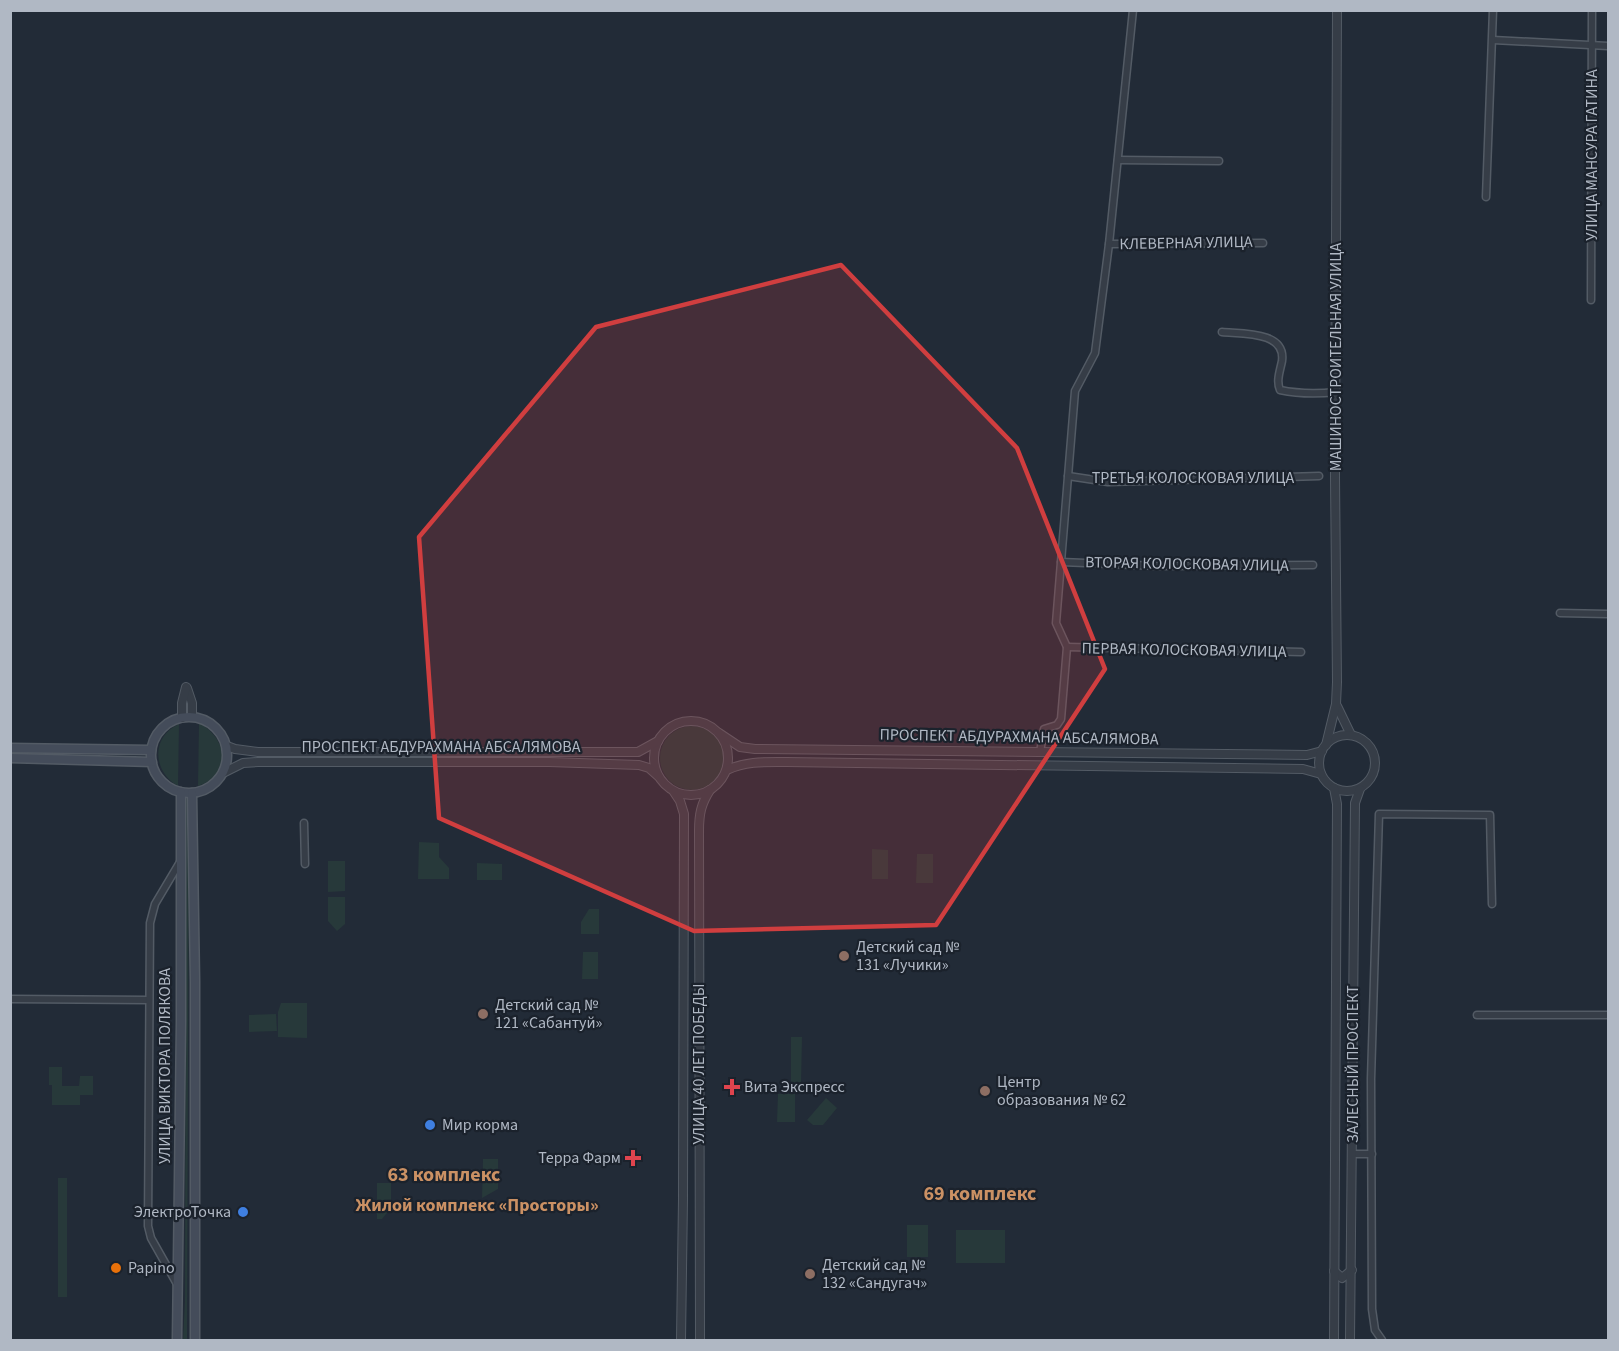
<svg xmlns="http://www.w3.org/2000/svg" width="1619" height="1351" viewBox="0 0 1619 1351" font-family="'Source Sans 3',sans-serif">
<rect width="100%" height="100%" fill="#222b37"/>
<!-- green -->
<g fill="#27393a">
<path d="M199,723C227,738 234,774 198,786Z"/>
<path d="M179,724L178,786C153,772 150,737 179,724Z"/>
<circle cx="692" cy="758" r="32"/>
<path d="M186,799H189L187,1340H183L185,1301Z"/>
<path d="M419,842L439,843V857L449,868V879H418Z"/>
<path d="M872,849L888,850V879H872Z"/>
<path d="M917,854H933V883H916Z"/>
<path d="M345,861V891L328,892V861Z"/>
<path d="M477,863L502,864V880H477Z"/>
<path d="M328,897H345V924L337,931L328,921Z"/>
<path d="M589,909H599V934H581V922Z"/>
<path d="M583,952H598V979H582Z"/>
<path d="M281,1003H307V1038L278,1037V1012Z"/>
<path d="M276,1014L277,1031L249,1032V1015Z"/>
<path d="M791,1037H802L801,1085L791,1084Z"/>
<path d="M49,1067H62V1086H79L80,1076H93V1095H80V1105H52V1085H49Z"/>
<path d="M778,1094H795V1122H777Z"/>
<path d="M826,1098L837,1108L823,1125H813L807,1120Z"/>
<path d="M483,1159H498V1189L482,1198Z"/>
<rect x="58" y="1178" width="9" height="119"/>
<path d="M377,1183H391V1208L382,1219H377Z"/>
<rect x="907" y="1225" width="21" height="32"/>
<rect x="956" y="1230" width="49" height="33"/>
</g>
<g fill="none" stroke-linecap="round" stroke-linejoin="round">
<!-- minor casing -->
<g stroke="#535b65" stroke-width="9">
<g id="minor">
<path d="M1493,40L1608,46"/>
<path d="M1118,160L1219,161"/>
<path d="M1486,197L1493,10"/>
<path d="M1109,244L1263,243"/>
<path d="M1591,300L1592,10"/>
<path d="M1222,332C1242,334 1286,331 1282,361C1280,371 1276,381 1280,390C1299,394 1317,394 1336,392"/>
<path d="M1068,476L1108,482L1319,476"/>
<path d="M1061,562L1159,566L1313,565"/>
<path d="M1560,613L1608,614"/>
<path d="M1067,647L1301,652"/>
<path d="M1040,752L1044,729L1057,725L1061,719L1067,647L1056,623L1075,391L1095,353L1109,244L1133,10"/>
<path d="M304,823L305,864"/>
<path d="M10,999L149,1000"/>
<path d="M1477,1015H1608"/>
<path d="M1353,1154H1372"/>
<path d="M177,1284L151,1238L148,1226L150,923L155,904L180,862"/>
<path d="M1382,1340L1375,1330L1372,1309L1371,1079L1379,814L1490,815L1492,904"/>
</g>
</g>
<!-- tertiary casing -->
<g stroke="#535b65" stroke-width="10">
<g id="tertiary">
<path d="M187,688L192,703V717"/>
<path d="M1337,706L1351,735"/>
<path d="M182,718V703L186,687"/>
<circle cx="691" cy="758" r="37"/>
<path d="M719,733L740,747L755,749L1307,755L1322,751"/>
<circle cx="1347" cy="763" r="28"/>
<path d="M1326,745L1336,704L1337,682L1335,477L1337,10"/>
<path d="M227,746L235,749L258,752H638L658,741"/>
<path d="M727,770C746,761 766,762 786,762L1303,769L1321,774"/>
<path d="M223,773L243,763L258,762H549L639,765L649,768L658,776"/>
<path d="M674,792L680,801L684,814L683,1199L681,1340"/>
<path d="M1334,1271L1342,1278L1352,1270"/>
<path d="M700,1340L699,831C699,814 701,804 710,790"/>
<path d="M1334,1340L1337,804L1334,788"/>
<path d="M1350,1340L1355,803L1360,789"/>
</g>
</g>
<!-- secondary casing -->
<g stroke="#535b65" stroke-width="11">
<g id="secondary">
<circle cx="189" cy="755" r="38"/>
<path d="M10,748L151,750"/>
<path d="M10,758L152,762"/>
<path d="M192,793L195,982V1340"/>
<path d="M177,1340L181,1022V792"/>
</g>
</g>
<!-- minor -->
<use href="#minor" stroke="#363d47" stroke-width="6"/>
<!-- tertiary -->
<use href="#tertiary" stroke="#363d47" stroke-width="8"/>
<!-- secondary -->
<use href="#secondary" stroke="#444c5a" stroke-width="8"/>
</g>
<!-- marked area -->
<path fill="#d03e3f" fill-opacity="0.2" stroke="#d03e3f" stroke-width="4.5" stroke-linejoin="round" d="M841,265L1017,448L1105,669L936,925L694,931L439,818L419,537L596,327Z"/>
<!-- markers -->
<g fill="#8d6e63" stroke="#1b222c" stroke-width="2">
<circle cx="844" cy="956" r="6"/>
<circle cx="483" cy="1014" r="6"/>
<circle cx="985" cy="1091" r="6"/>
<circle cx="810" cy="1274" r="6"/>
</g>
<g fill="#e0444e" stroke="#1b222c" stroke-width="2">
<path d="M729 1078h6v6h6v6h-6v6h-6v-6h-6v-6h6z"/>
<path d="M630 1149h6v6h6v6h-6v6h-6v-6h-6v-6h6z"/>
</g>
<g fill="#3f7fe0" stroke="#1b222c" stroke-width="2">
<circle cx="430" cy="1125" r="6"/>
<circle cx="243" cy="1212" r="6"/>
</g>
<circle fill="#e8710a" stroke="#1b222c" stroke-width="2" cx="116" cy="1268" r="6"/>
<g text-anchor="middle" dominant-baseline="central" stroke-width="4.5" stroke-linejoin="round" paint-order="stroke">
<!-- street labels -->
<g font-size="16" fill="#b0b8c4" stroke="#1b222c">
<text transform="translate(1592 155) rotate(-90)">УЛИЦА МАНСУРА ГАТИНА</text>
<text transform="translate(1186 243) rotate(-1)">КЛЕВЕРНАЯ УЛИЦА</text>
<text transform="translate(1336 357) rotate(-90)">МАШИНОСТРОИТЕЛЬНАЯ УЛИЦА</text>
<text x="1193" y="478">ТРЕТЬЯ КОЛОСКОВАЯ УЛИЦА</text>
<text transform="translate(1187 564) rotate(1)">ВТОРАЯ КОЛОСКОВАЯ УЛИЦА</text>
<text transform="translate(1184 650) rotate(1)">ПЕРВАЯ КОЛОСКОВАЯ УЛИЦА</text>
<text transform="translate(1019 737) rotate(1)">ПРОСПЕКТ АБДУРАХМАНА АБСАЛЯМОВА</text>
<text x="441" y="747">ПРОСПЕКТ АБДУРАХМАНА АБСАЛЯМОВА</text>
<text transform="translate(699 1064) rotate(-90)">УЛИЦА 40 ЛЕТ ПОБЕДЫ</text>
<text transform="translate(1353 1064) rotate(-90)">ЗАЛЕСНЫЙ ПРОСПЕКТ</text>
<text transform="translate(165 1066) rotate(-90)">УЛИЦА ВИКТОРА ПОЛЯКОВА</text>
</g>
<!-- poi labels -->
<g font-size="16" fill="#b0b8c4" stroke="#1b222c" text-anchor="start">
<text x="856" y="947">Детский сад №<tspan x="856" dy="18">131 «Лучики»</tspan></text>
<text x="495" y="1005">Детский сад №<tspan x="495" dy="18">121 «Сабантуй»</tspan></text>
<text x="997" y="1082">Центр<tspan x="997" dy="18">образования № 62</tspan></text>
<text x="744" y="1087">Вита Экспресс</text>
<text x="442" y="1125">Мир корма</text>
<text x="621" y="1158" text-anchor="end">Терра Фарм</text>
<text x="231" y="1212" text-anchor="end">ЭлектроТочка</text>
<text x="822" y="1265">Детский сад №<tspan x="822" dy="18">132 «Сандугач»</tspan></text>
<text x="128" y="1268">Papino</text>
</g>
<!-- neighbourhood labels -->
<g font-size="18" font-weight="bold" fill="#cb9164" stroke="#1b222c">
<text x="477" y="1205">Жилой комплекс «Просторы»</text>
</g>
<!-- quarter labels -->
<g font-size="20" font-weight="bold" fill="#cb9164" stroke="#1b222c">
<text x="444" y="1175">63 комплекс</text>
<text x="980" y="1194">69 комплекс</text>
</g>
</g>
<!-- border -->
<rect width="1619" height="1351" fill="none" stroke="#b0b8c4" stroke-width="24"/>
</svg>
